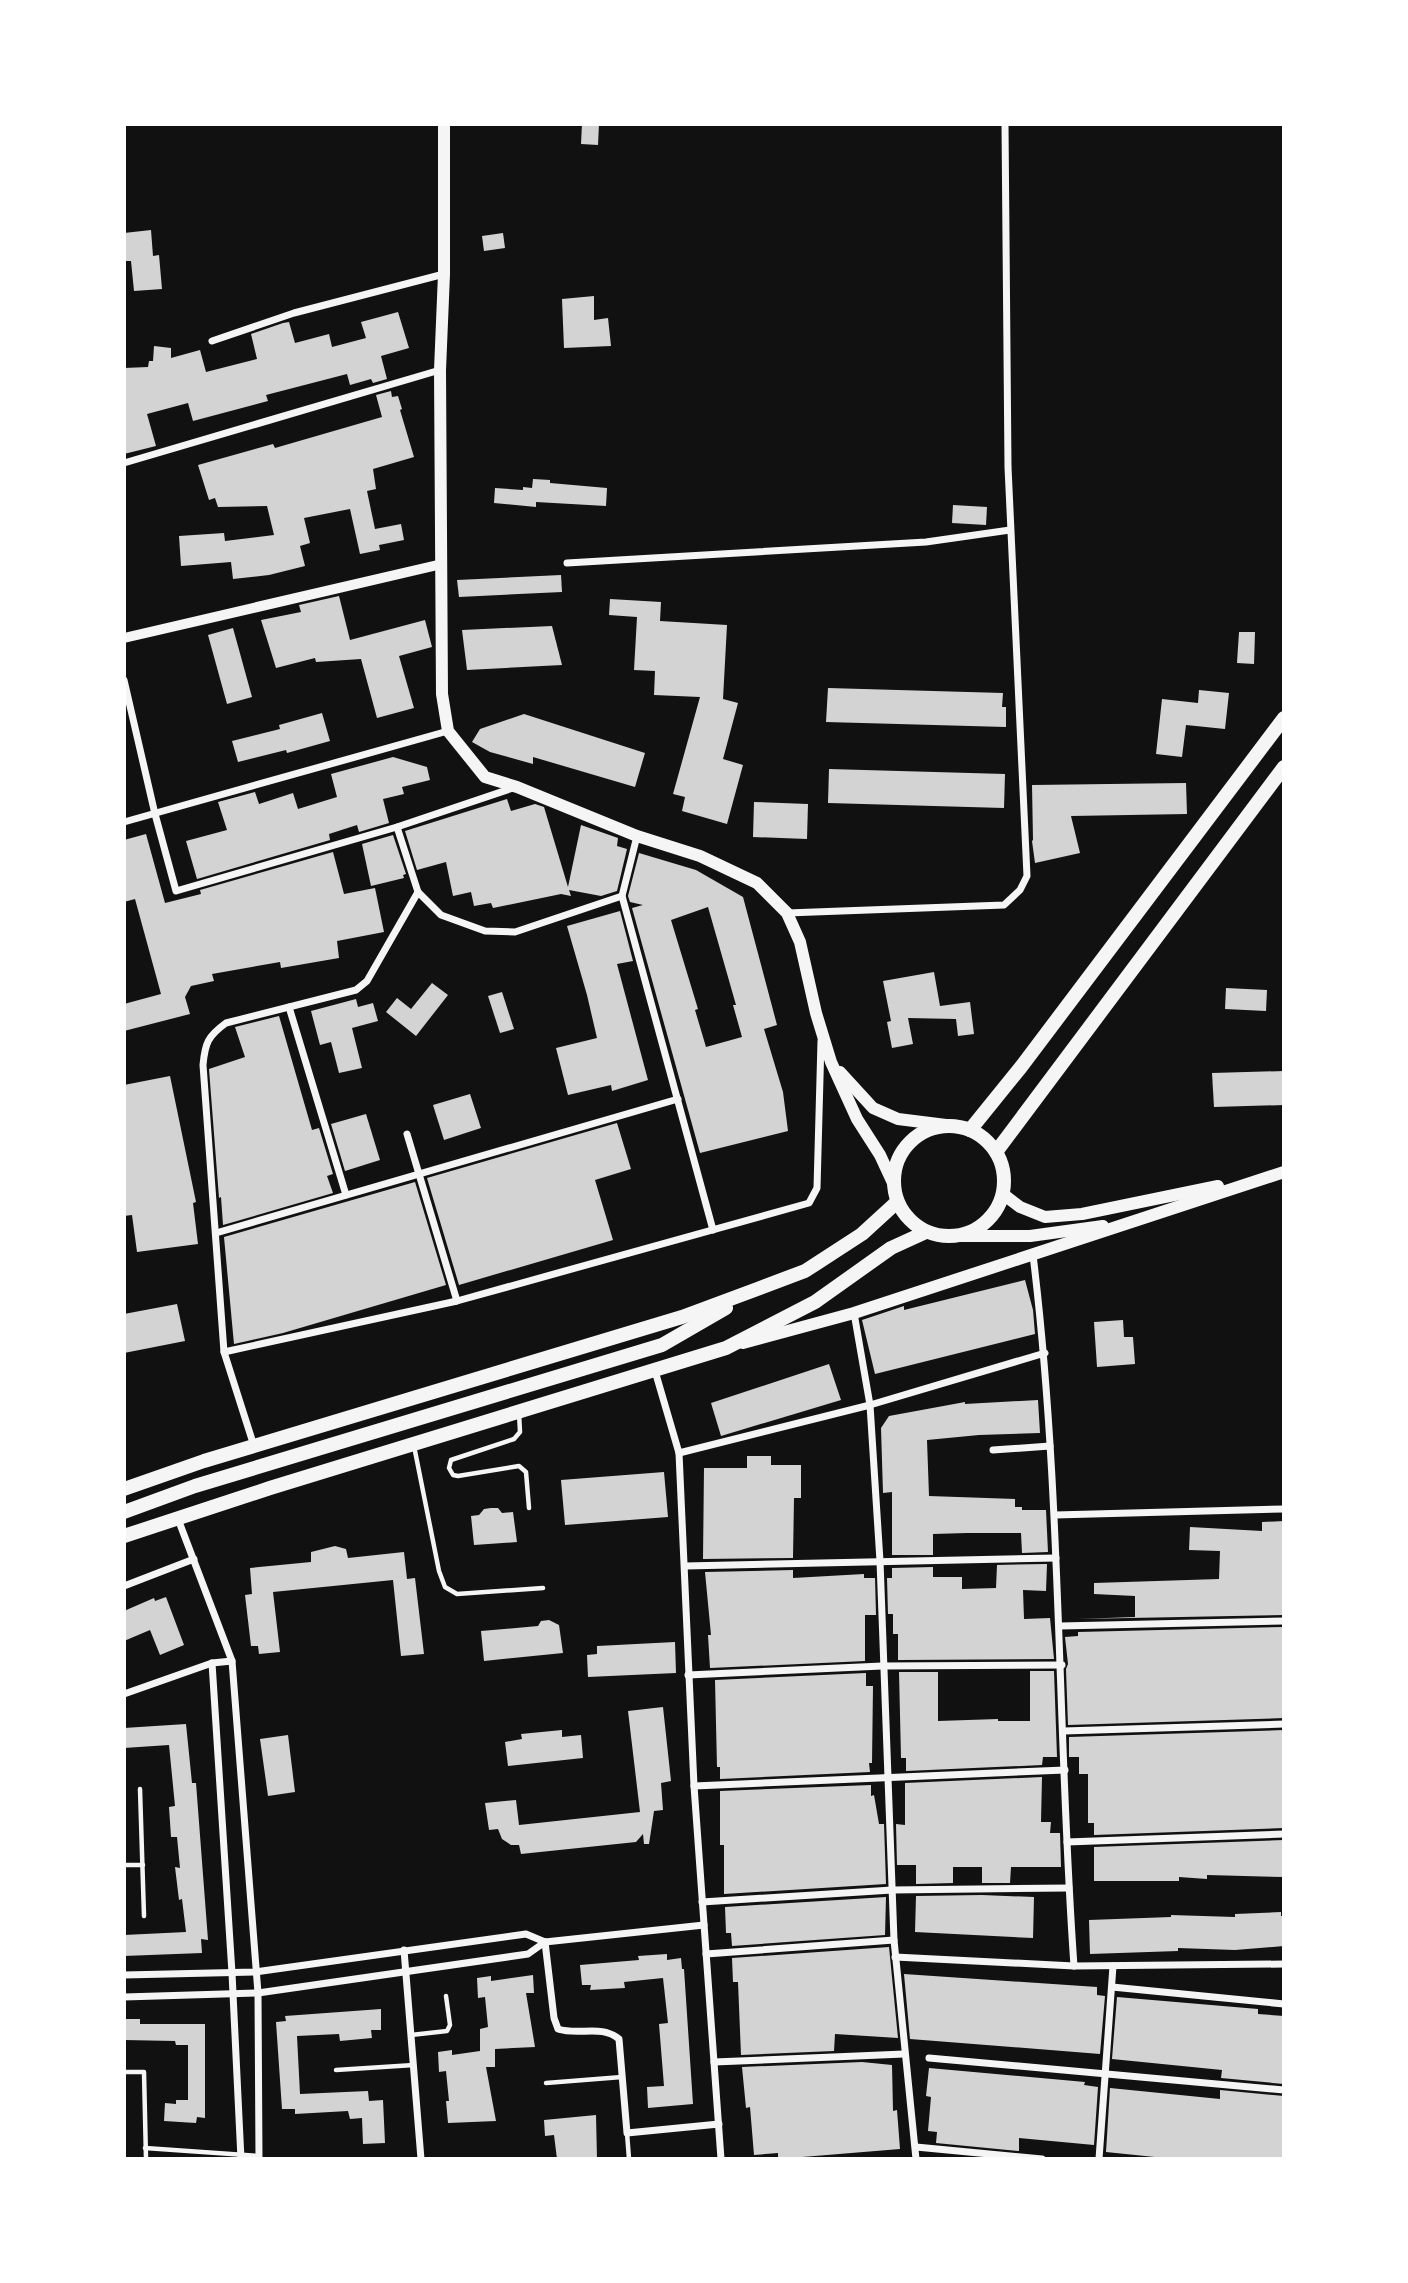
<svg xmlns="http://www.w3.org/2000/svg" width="1408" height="2283" viewBox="0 0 1408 2283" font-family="Karla,sans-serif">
<rect width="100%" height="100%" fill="#111"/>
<!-- building -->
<g fill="#d3d3d3" fill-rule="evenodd">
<path d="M582,124H599L598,145L581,144Z"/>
<path d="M151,230L153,256L159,255L162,289L134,291L131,261H124V233Z"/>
<path d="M503,233L505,248L484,251L482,236Z"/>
<path d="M594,296V320L608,318L611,346L564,348L562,299Z"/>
<path d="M398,312L409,348L381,356L387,379L373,383L371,379L350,385L347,374L266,395L268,401L193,421L188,403L147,414L156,446L124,454V368L148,367L149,361H153L154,346L171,348V358L200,350L206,372L257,359L251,334L283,323L289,322L295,343L329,334L332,347L366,338L361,322Z"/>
<path d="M391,391L392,397L398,396L402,409L400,410L414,457L373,469L376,489L367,491L375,529L401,524L404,540L379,545L380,550L360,554L350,509L304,518L310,543L300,546L305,566L269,575L233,579L231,562L181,566L179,536L224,533L225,541L274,535L267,506L218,507L215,498L209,500L198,465L273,444L275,448L382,417L376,395Z"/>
<path d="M533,479L550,480V483L607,488L606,506L536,502V507L494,503L495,488L523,490V487L532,488Z"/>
<path d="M953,505L987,507L986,525L952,523Z"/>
<path d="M561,575L562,592L459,597L457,580Z"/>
<path d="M339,596L350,640L425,620L432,647L399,656L414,708L377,718L361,659L316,662L315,658L276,668L261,620L301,612L299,605Z"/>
<path d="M610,599L661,602L660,621L727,625L723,699L738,703L723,759L743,765L727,824L682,811L685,797L673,794L700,697L654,695L655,671L634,670L637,617L609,615Z"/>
<path d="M552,626L562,665L467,670L462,630Z"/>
<path d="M233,628L252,697L227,704L208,635Z"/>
<path d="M1239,632H1255L1254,664L1237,663Z"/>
<path d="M828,688L1003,693L1002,707H1006V727L826,722Z"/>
<path d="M1199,690L1229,693L1225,729L1186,725L1182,757L1156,754L1162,699L1198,703Z"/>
<path d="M322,713L330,741L287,753L286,750L238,762L232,741L280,729L279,725Z"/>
<path d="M524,714L645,753L635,787L533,757V764L490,752L472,742L480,729Z"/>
<path d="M393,757L427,767L430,780L402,787L404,794L383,799L389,823L359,832L357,825L329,834L330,840L197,879L186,841L227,830L218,802L255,792L259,804L293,793L298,809L337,797L331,774Z"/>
<path d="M829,769L1005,774L1004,808L828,803Z"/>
<path d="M1186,783L1187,814L1071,816L1080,853L1035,863L1032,841L1033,840L1032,785Z"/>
<path d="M507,799L511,811L535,804L544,807L568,887L581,825L618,838L617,846L627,849L617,891L601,896L569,890L571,896L561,894L493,908L491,903L474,906L471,892L453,896L446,862L417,870L405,831Z"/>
<path d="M754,802L808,804L807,839L753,837Z"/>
<path d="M146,834L165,903L201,894L200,890L333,852L344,894L375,888L384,932L337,941L339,958L281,968L280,962L212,974L214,981L191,986L185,997L190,1014L124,1031V1004L161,994L135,899L124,902V840Z"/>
<path d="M393,835L406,874L403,875L404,878L371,886L362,844Z"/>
<path d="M639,853L696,870L743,897L777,1025L764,1029L783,1092L788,1131L700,1153L632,908L643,905L630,902L628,896ZM708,907L736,1005H733L742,1037L706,1047L695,1010L698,1009L671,920Z"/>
<path d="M620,911L633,961L617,964L648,1080L612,1091L611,1085L568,1095L556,1048L597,1038L587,995L567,926Z"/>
<path d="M934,972L940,1006L970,1002L974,1034L958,1036L956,1019L908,1018L913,1044L892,1048L887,1022L891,1021L883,981Z"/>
<path d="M432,983L448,995L416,1036L386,1012L397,998L411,1009Z"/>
<path d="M1226,988L1267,990L1266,1011L1225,1009Z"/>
<path d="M502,992L514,1029L500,1033L488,996Z"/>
<path d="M356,999L358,1007L373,1003L378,1021L352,1028L362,1068L339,1073L331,1042L320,1045L311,1011Z"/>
<path d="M279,1016L312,1130L319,1128L333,1174L327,1176L333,1193L223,1225L221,1197L219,1198L209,1069L245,1057L235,1027Z"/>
<path d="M1284,1071V1105L1214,1107L1212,1073Z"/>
<path d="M170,1076L196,1202L193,1203L198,1244L137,1252L132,1215L124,1216V1085Z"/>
<path d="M470,1094L481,1128L444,1140L433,1105Z"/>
<path d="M366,1114L380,1160L345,1171L331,1124Z"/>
<path d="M617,1123L631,1169L595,1180L613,1240L459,1285L427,1178Z"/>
<path d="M415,1182L446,1285L283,1333L234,1344L224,1237Z"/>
<path d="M1025,1280L1033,1310L1035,1334L875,1374L862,1320L904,1306V1310Z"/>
<path d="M177,1304L185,1341L124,1353V1314Z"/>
<path d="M1123,1320L1124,1337H1133L1135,1364L1097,1367L1094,1322Z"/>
<path d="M829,1364L841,1400L721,1436L711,1403Z"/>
<path d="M1038,1400L1040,1433L979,1435L927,1440L929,1496L1015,1499V1507H1022V1510H1046L1048,1552L1022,1553L1021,1533H967L933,1534V1555H892V1492L883,1493L881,1428L889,1416L965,1402V1404Z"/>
<path d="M747,1456H771V1465H801V1498H794L793,1558L703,1559L704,1468H747Z"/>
<path d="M664,1472L668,1517L565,1525L561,1480Z"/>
<path d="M491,1508H498L502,1513L513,1512L517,1542L474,1545L471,1516L479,1515L484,1509Z"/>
<path d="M1284,1521V1615L1078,1619L1135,1617V1596L1094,1594V1583L1219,1579L1220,1551L1189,1550L1190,1527L1262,1531V1522Z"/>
<path d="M335,1546L346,1549L348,1558L404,1552L407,1579L415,1578L424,1654L401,1656L393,1580L273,1592L280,1652L259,1654L258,1646H251L245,1595L252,1594L250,1568L311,1562V1552Z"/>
<path d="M1047,1564L1046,1591L1023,1590L1024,1619L1050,1618L1054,1659L898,1660V1634H893V1614H888L887,1578H892V1568L933,1567V1577H962V1589L996,1588L997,1565Z"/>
<path d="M793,1570V1578L864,1574V1578H875L876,1615H865V1661L710,1668L708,1635H711L705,1572Z"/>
<path d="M166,1597L184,1645L160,1655L150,1630L124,1641V1611L154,1598L155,1601Z"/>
<path d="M549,1620L559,1625L563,1653L484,1661L481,1631L538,1626L541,1621Z"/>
<path d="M1284,1627V1718L1068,1725L1066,1669L1068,1664L1065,1637L1078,1636V1632Z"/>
<path d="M675,1642L676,1673L588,1677L587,1655L597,1654V1646Z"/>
<path d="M1030,1671H1054L1057,1757H1043L1042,1765L906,1771V1758H901L899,1672H938V1721L998,1719V1721H1030Z"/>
<path d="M866,1673V1686H873L872,1763H869L870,1772L720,1779V1767H717L715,1680Z"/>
<path d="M663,1707L671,1781L661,1783L663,1810L654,1811L649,1844H644L643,1834L636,1842L521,1854L519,1845H511L502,1839L498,1829L489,1830L485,1803L516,1800L519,1825L640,1812L628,1711Z"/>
<path d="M186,1724L192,1783H196L208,1940L201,1939L202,1953L124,1956V1935L186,1932L182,1899L179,1900L175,1867L180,1868L177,1837H171L169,1807L175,1806L169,1745L124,1748V1728Z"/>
<path d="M562,1730V1737L581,1735L583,1758L508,1766L505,1742L522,1739L521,1734Z"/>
<path d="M1284,1730V1828L1094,1835V1823H1088V1774H1079V1757H1069V1737Z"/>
<path d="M288,1735L295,1792L268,1796L260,1739Z"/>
<path d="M1042,1777L1041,1822H1051L1050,1833H1060L1061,1867H1011L1010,1883H982V1867H953V1883L916,1884V1865H897L896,1824L905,1825V1783Z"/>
<path d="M871,1785V1796L874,1795L879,1824H884L886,1884L724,1894V1845H720V1791Z"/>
<path d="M1284,1840V1877L1207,1875V1879L1179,1877V1881H1094V1847Z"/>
<path d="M982,1895L1034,1897L1033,1938L915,1932L916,1896Z"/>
<path d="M886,1897L885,1935L732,1946L731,1933H726L725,1907Z"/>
<path d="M1281,1912V1916H1284V1946L1235,1950L1178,1948V1951L1090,1954L1089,1920L1171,1917V1915L1235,1917V1914Z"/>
<path d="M889,1947L898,2038L835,2034L834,2051L741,2055L738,1982H733L732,1958Z"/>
<path d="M667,1954V1960L681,1958L682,1969H684L693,2104L648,2108L647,2087L664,2086L659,2024L668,2023L663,1978L624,1982L625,1988L590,1990L591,1985H582L580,1965L639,1960L638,1956Z"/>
<path d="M904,1974L1097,1987V1995L1105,1996L1100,2054L910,2039Z"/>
<path d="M533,1975L534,1993H526L535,2047L495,2049V2067H486L496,2121L448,2123L446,2101H449L446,2071L439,2072L438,2052L452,2050V2055L480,2051V2029L488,2027L485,1997L478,1998L477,1978L491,1976V1981Z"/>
<path d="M1117,1997L1258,2009V2014L1284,2016V2084L1221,2078L1222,2070L1112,2059Z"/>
<path d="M381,2009V2030H371L372,2038L340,2041L339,2034L297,2036L300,2094L368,2091L369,2101L383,2100L385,2143L363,2144L362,2118L350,2119L348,2111L295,2114V2109H282L276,2022L286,2021L285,2016Z"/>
<path d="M124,2019H140V2024H205V2118L197,2117L196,2123L164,2121L165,2103L176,2104V2100H188V2045H176L175,2041L124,2040Z"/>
<path d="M862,2062L892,2065L893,2111L897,2110L900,2149L778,2159V2153L754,2155L750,2107L746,2108L742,2067Z"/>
<path d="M929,2068L1085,2082L1084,2085L1098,2087L1094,2145L1019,2138V2151L936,2143L937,2132L928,2131L931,2097L926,2096Z"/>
<path d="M1110,2088L1220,2099V2090L1284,2096V2159H1174L1106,2152Z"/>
<path d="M596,2115L597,2159H557L554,2135L545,2136L544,2120Z"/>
</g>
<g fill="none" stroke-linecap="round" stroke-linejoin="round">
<!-- service -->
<g stroke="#f5f5f5" stroke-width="4.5">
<path d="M519,1413L520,1432L514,1439L451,1460L449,1468L453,1475L458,1476L519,1466L526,1472L529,1508"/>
<path d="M414,1446L439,1571L445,1587L457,1594L543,1588"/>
<path d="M140,1789L144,1916"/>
<path d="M124,1865H143"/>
<path d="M411,2035L447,2031L450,2025L446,1996"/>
<path d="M336,2070L414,2065"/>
<path d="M124,2072H144L146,2159"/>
<path d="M546,2083L622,2077"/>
<path d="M627,2133L629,2159"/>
<path d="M145,2148L258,2156"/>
</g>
<!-- minor -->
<g stroke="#f5f5f5" stroke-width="7">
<path d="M212,341L294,313L444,274"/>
<path d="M124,463L440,370"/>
<path d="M567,563L926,542L1010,530"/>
<path d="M124,680L155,814L176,891L397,827L513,788"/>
<path d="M124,822L448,731"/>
<path d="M397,827L418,892L441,915L485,931L515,932L622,896"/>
<path d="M637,836L622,896L713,1230"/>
<path d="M787,913L1004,905L1020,890L1027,876L1008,467L1005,124"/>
<path d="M289,1007L346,1195"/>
<path d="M407,1134L457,1301"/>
<path d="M216,1233L678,1099"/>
<path d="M1033,1255C1062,1491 1057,1729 1074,1966"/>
<path d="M854,1313L870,1405L880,1561L894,1940L916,2159"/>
<path d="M224,1352L457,1301L809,1203L817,1188L821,1041"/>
<path d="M655,1371L679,1453L694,1786L721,2159"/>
<path d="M254,1446L224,1352L203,1065C205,1043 208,1036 226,1023L356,990L367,981L418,892"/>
<path d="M993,1450L1050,1446"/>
<path d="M679,1453L870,1405L1045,1353"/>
<path d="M1055,1515L1284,1509"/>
<path d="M178,1519L232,1661L258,1993L259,2159"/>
<path d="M685,1566L1056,1558"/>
<path d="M124,1586L194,1559"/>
<path d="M1060,1626L1284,1621"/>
<path d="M212,1663L232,1973L241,2159"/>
<path d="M688,1675L882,1666L1062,1665"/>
<path d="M124,1694L212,1663L232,1661"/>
<path d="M1064,1731L1284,1724"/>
<path d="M694,1786L1065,1770"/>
<path d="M1067,1842L1284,1834"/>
<path d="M702,1902L892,1890L1069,1888"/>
<path d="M545,1942L554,2018L558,2029C579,2036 601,2024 619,2039L627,2133L719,2124"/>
<path d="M404,1950L421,2159"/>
<path d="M706,1954L894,1940"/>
<path d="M895,1957L1074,1966L1284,1964"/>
<path d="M124,1975L255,1972L526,1934L545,1942L704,1925"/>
<path d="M1112,1987L1284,2004"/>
<path d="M124,1997L258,1993L528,1954L545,1942"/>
<path d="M929,2058L1284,2090"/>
<path d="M714,2062L904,2054"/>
<path d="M916,2147L1042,2159"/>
<path d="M1099,2159L1113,1966"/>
</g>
<!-- tertiary -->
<path stroke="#f5f5f5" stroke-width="10" d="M124,638L442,564"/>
<!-- secondary -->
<g stroke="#f5f5f5" stroke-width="12">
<path d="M444,124V274L440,370L442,694L448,731L485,777L517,787L637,836L700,856L757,883L787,913L800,942L816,1013L831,1062L857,1119L880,1155L893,1183"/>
<path d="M840,1072L873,1108L898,1119L954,1126"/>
<path d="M1003,1194L1020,1207L1045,1217L1082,1214L1218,1186"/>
<path d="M954,1236H1030L1103,1226"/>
<path d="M743,1343L854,1313L1284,1172"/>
</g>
<!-- primary -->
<g stroke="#f5f5f5" stroke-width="14">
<circle cx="949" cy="1181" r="55"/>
<path d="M124,1489L204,1461L682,1317L760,1288L805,1271L862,1234L897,1202"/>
<path d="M124,1512L195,1486L662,1345L726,1308"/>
<path d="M124,1536L270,1488L726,1348L815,1302L891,1248L926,1232"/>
</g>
<!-- trunk -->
<g stroke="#f5f5f5" stroke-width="14">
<path d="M970,1130L1021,1067L1284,718"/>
<path d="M996,1152L1284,767"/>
</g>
</g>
<!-- border -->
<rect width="1408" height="2283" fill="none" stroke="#ffffff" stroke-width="252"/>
</svg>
